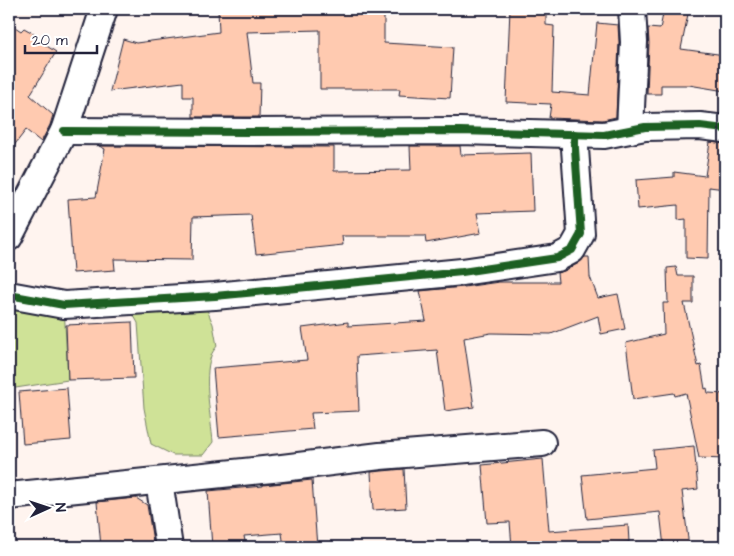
<svg xmlns="http://www.w3.org/2000/svg" width="734" height="556" viewBox="0 0 734 556" font-family="'Architects Daughter',sans-serif">
<rect width="100%" height="100%" fill="#fff4ef"/>
<filter id="ink" filterUnits="userSpaceOnUse"><feTurbulence type="fractalNoise" baseFrequency=".02" numOctaves="2"/><feDisplacementMap in="SourceGraphic" scale="10" xChannelSelector="R" yChannelSelector="G"/><feConvolveMatrix kernelMatrix="1 2 1 2 8 2 1 2 1" color-interpolation-filters="sRGB"/></filter>
<g filter="url(#ink)">
<!-- green -->
<g fill="#cfe297" stroke="#788269">
<path d="M143,291L204,303L213,324L217,346C215,349 212,352 211,356C203,378 211,419 213,442L203,455H173L151,444L144,408L138,323L134,316Z"/>
<path d="M11,296L64,305L68,380L9,389V322Z"/>
</g>
<!-- building -->
<g fill="#ffcab0" stroke="#22223b">
<path d="M218,9H384V43L453,47L450,98L399,95L400,89H320V30L247,32L253,83H260L259,117H193V97H183V82L110,91L123,39L136,43L219,32Z"/>
<path d="M510,9H546V25L554,26L552,92L590,95L597,23L618,25L619,42L616,117L603,120L549,118L551,104L506,102Z"/>
<path d="M664,9H689L681,49L725,55V91L689,85H661V94H647L649,43L648,28L660,29Z"/>
<path d="M9,23L21,31L24,28L38,36L36,39L56,52L30,95L53,115L50,125L41,142L26,130L9,152Z"/>
<path d="M710,142L725,144V189L709,187L708,259L686,258V219L678,220V205L638,209L636,180L674,177V172L705,176Z"/>
<path d="M99,146L334,147V171L411,170L410,146H460L461,155L531,153L533,211L477,213L481,233L426,243L425,236H342L343,245L256,254L251,215L193,217L192,260L114,259L115,270L73,273L68,199L96,197L105,149Z"/>
<path d="M585,257H589L590,277L598,298L618,294L625,329L601,334L598,316L551,334L491,333L464,338L474,407L445,411L437,350L357,356L359,411L311,413L313,429L219,437L213,368L307,360L302,328L348,322V326L426,321L420,291L464,287L499,282H558L557,273L564,271L579,263Z"/>
<path d="M676,267L678,276H693V303H684L698,366L701,365L705,389L707,388L708,393L725,394V459L699,458L686,393L675,396L674,393L633,399L626,343L664,334L663,303H668L667,268Z"/>
<path d="M132,322L134,378L68,380L66,325Z"/>
<path d="M67,388L71,440L23,444L19,392Z"/>
<path d="M694,446L698,489L682,491L689,547H664L660,512L587,519L582,475L655,468L653,450Z"/>
<path d="M543,459L549,531L628,525L629,542L578,547H512L510,522L487,523L482,465Z"/>
<path d="M404,469L406,508L373,510L371,472Z"/>
<path d="M312,480L317,547H284L282,533L244,536L246,547H212L208,491L263,486V485Z"/>
<path d="M136,498L147,505L154,547H101L97,502Z"/>
</g>
<g fill="none" stroke-linecap="round" stroke-linejoin="round">
<!-- street casing -->
<g stroke="#22223b" stroke-width="30">
<g id="street">
<path d="M630,130L634,42L632,9"/>
<path d="M64,131L247,132L460,131L604,135L645,127L700,126L725,129"/>
<path d="M9,237L64,131L104,9"/>
<path d="M9,295L64,305L215,296L462,272L557,258L572,250L581,234L574,134"/>
<path d="M159,481L169,547"/>
<path d="M9,496L282,468L380,456L542,443"/>
</g>
</g>
<!-- street -->
<use href="#street" stroke="#fff" stroke-width="26"/>
<!-- cycleway casing -->
<g stroke="#fff" stroke-width="11">
<g id="cycleway">
<path d="M64,131L247,132L460,131L604,135L645,127L700,126L725,129"/>
<path d="M9,295L64,305L215,296L462,272L557,258L572,250L581,234L574,134"/>
</g>
</g>
<!-- cycleway -->
<use href="#cycleway" stroke="#1b5e20" stroke-width="8"/>
</g>
</g>
<!-- margin -->
<rect width="734" height="556" fill="none" stroke="#fff" stroke-width="30"/>
<rect x="15" y="15" width="704" height="526" fill="none" stroke="#22223b" stroke-width="2" filter="url(#ink)"/>
<!-- north arrow -->
<g transform="translate(48 508) rotate(87)" stroke="#ffffff" stroke-width="4" paint-order="stroke">
<path d="M0-4L9 19L0 12L-9 19Z" fill="#22223b"/>
<text y="-8" font-size="14" font-weight="bold" text-anchor="middle" fill="#22223b">N</text>
</g>
<!-- scale -->
<path d="M25 45v8h72v-8" fill="none" stroke="#22223b" stroke-width="2.5"/>
<text x="32" y="45" font-size="15" fill="#22223b" stroke="#ffffff" stroke-width="4" paint-order="stroke">20 m</text>
</svg>
